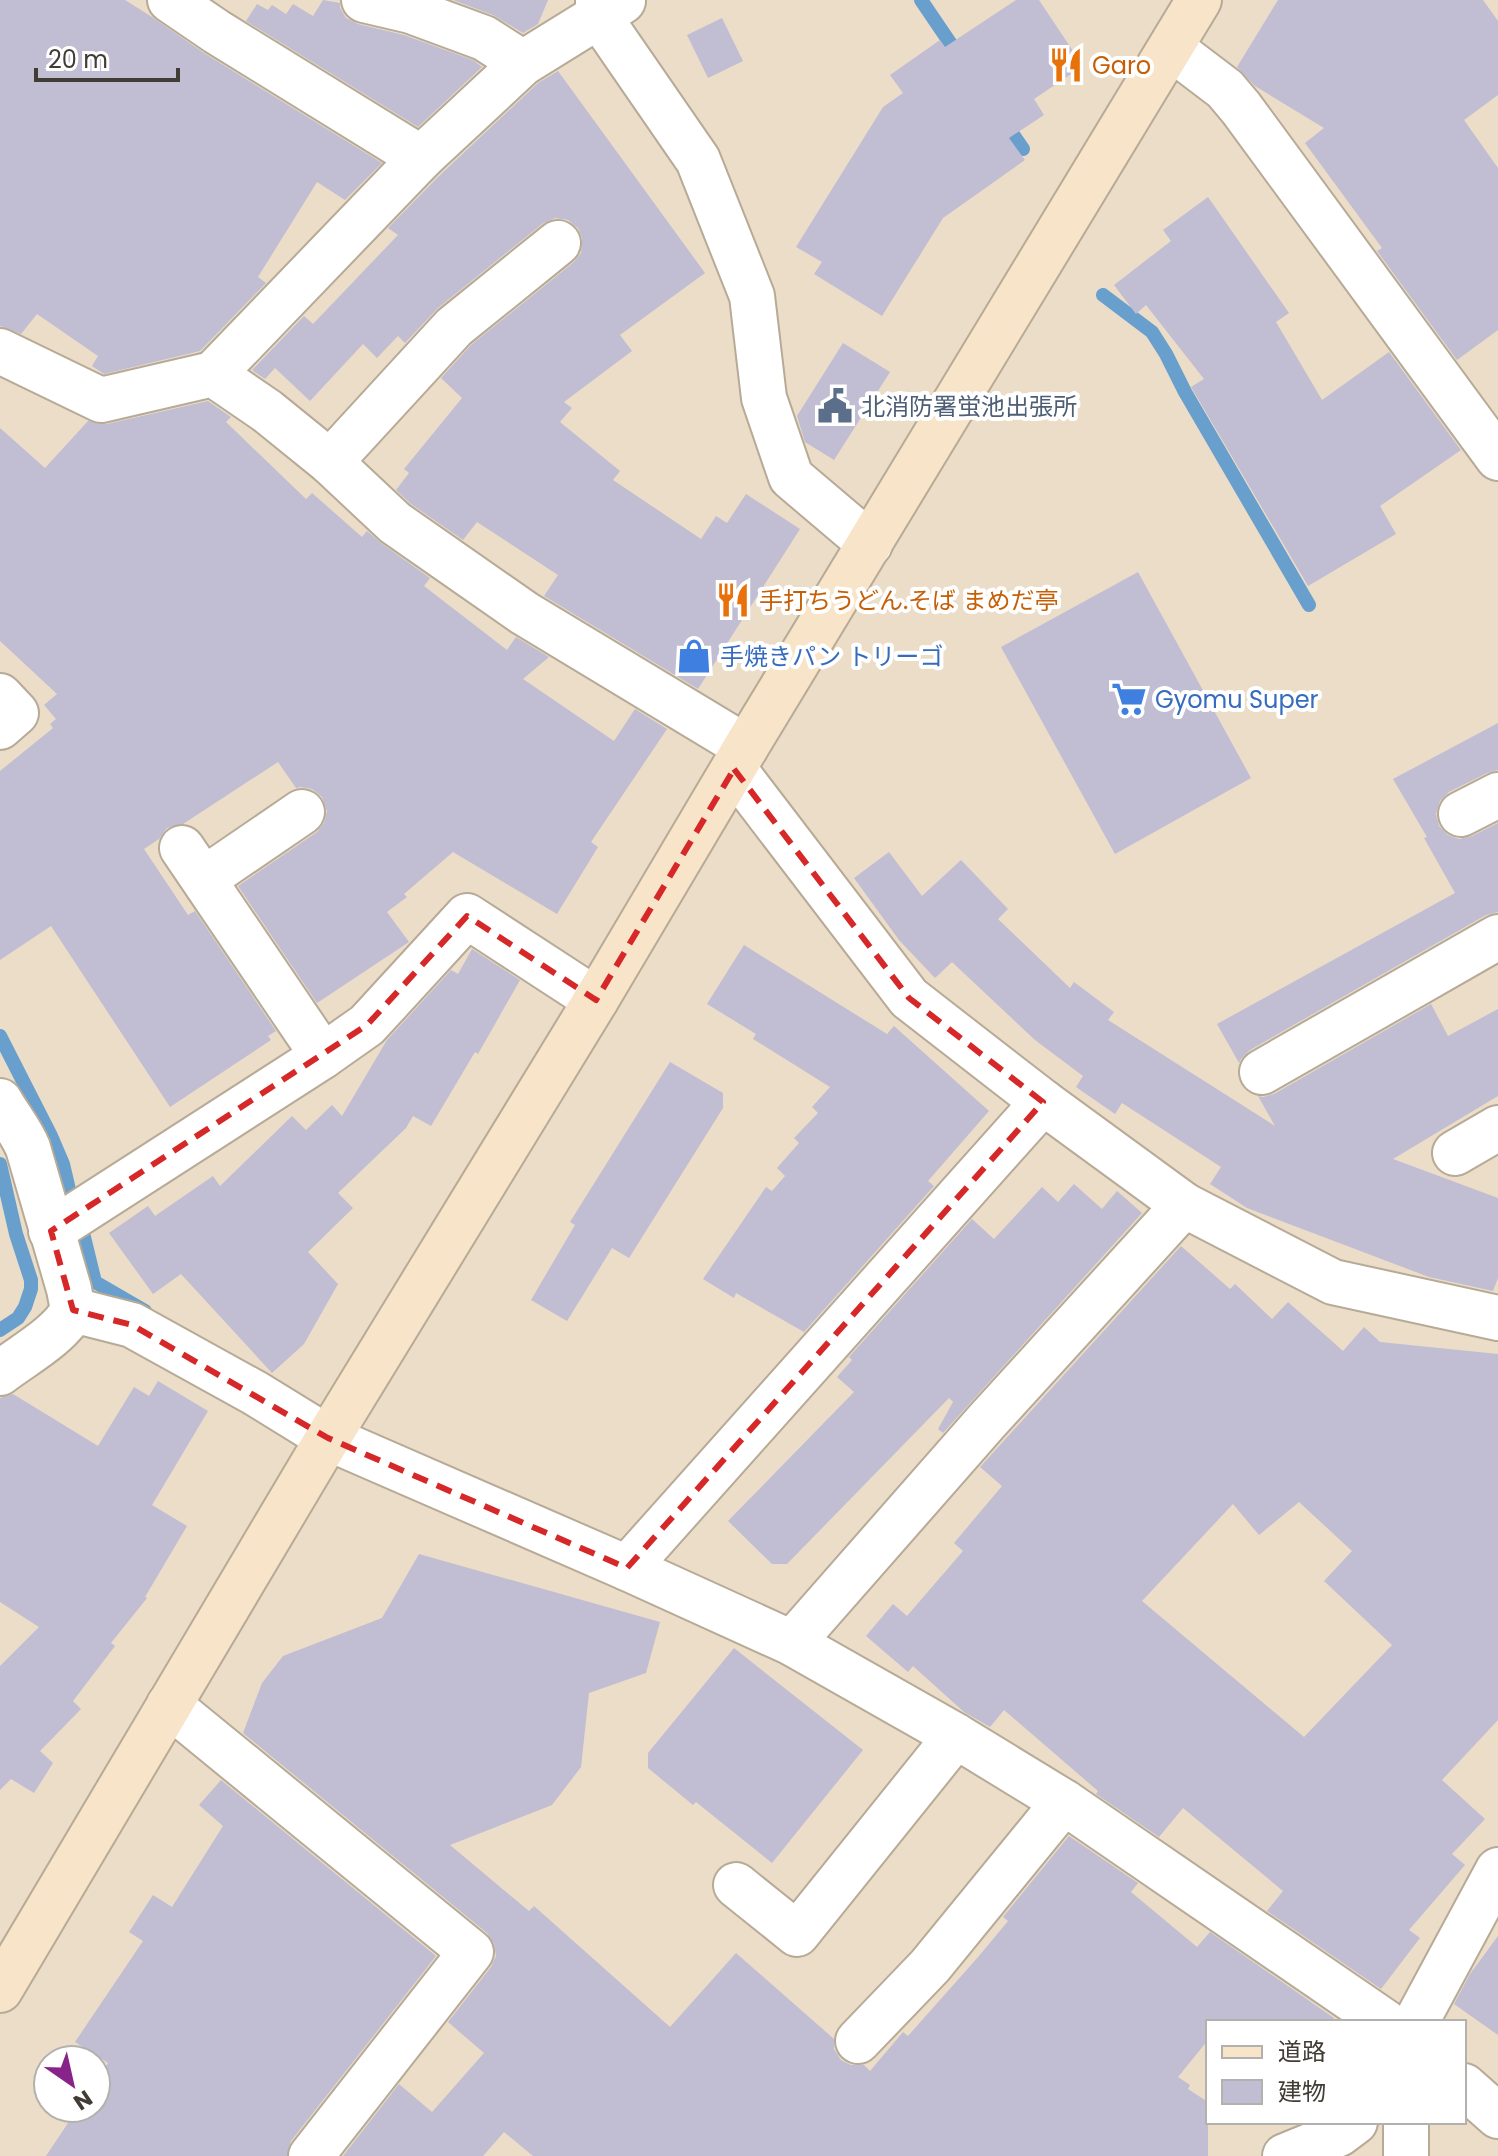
<svg xmlns="http://www.w3.org/2000/svg" width="1498" height="2156" viewBox="0 0 1498 2156" font-family="Poppins,'Noto Sans JP',sans-serif">
<rect width="100%" height="100%" fill="#ebddc8"/>
<g fill="none" stroke-linecap="round" stroke-linejoin="round">
<!-- stream -->
<g stroke="#689fcd" stroke-width="14">
<path d="M921,0L959,56"/>
<path d="M1003,120L1023,149"/>
<path d="M1103,295L1152,332L1166,354L1185,392L1309,605"/>
<path d="M0,1036L51,1136L63,1164L71,1198"/>
<path d="M0,1164L16,1234L31,1280V1289L25,1307L18,1318L0,1330"/>
<path d="M83,1233L95,1282L145,1311"/>
</g>
</g>
<!-- building -->
<g fill="#c1bdd3" fill-rule="evenodd">
<path d="M0,0H125L152,17L204,53L382,163L345,200L317,182L258,277L266,283L200,351L104,374L92,366L98,356L37,314L21,334L0,326Z"/>
<path d="M323,0L340,3V8L346,18L358,24L404,35L473,60L482,67L418,127L246,21L257,4L268,10L272,5L286,14L293,4L313,16Z"/>
<path d="M453,0H548L538,24L523,33L493,15Z"/>
<path d="M1016,0H1039L1083,66L1034,99L1044,115L1009,138L1025,160L943,218L882,316L814,274L822,262L796,247L883,107L903,93L890,75L940,40L945,47Z"/>
<path d="M1278,0H1483L1498,21V95L1464,120L1498,168V330L1457,360L1377,251L1382,248L1305,143L1324,128L1255,86L1237,67Z"/>
<path d="M722,18L743,61L708,78L687,35Z"/>
<path d="M558,71L705,273L620,335L632,351L564,402L572,408L560,422L620,471L613,480L701,539L716,516L727,523L746,494L800,529L698,689L544,596L558,575L477,522L463,540L411,504L396,490L409,473L404,469L462,398L441,378L471,345L574,262L581,253L582,238L578,228L568,220L555,218L542,224L438,308L405,343L398,336L377,358L363,344L310,401L275,368L265,379L252,370L304,316L313,324L398,235L388,228L439,176L538,83Z"/>
<path d="M1208,197L1289,313L1276,322L1322,400L1389,352L1461,450L1380,506L1396,534L1308,586L1191,387L1204,379L1146,305L1136,314L1114,285L1171,241L1163,230Z"/>
<path d="M843,343L890,372L834,460L805,442L797,416Z"/>
<path d="M208,401L231,417L226,422L306,499L312,493L362,537L367,531L381,543L430,578L424,586L507,650L516,637L549,657L523,679L614,741L635,709L667,729L591,842L598,847L557,914L453,852L404,894L407,897L387,912L409,942L317,1003L238,886L317,832L324,823L327,811L322,797L312,789L301,787L296,788L278,762L183,824L167,828L159,839L144,849L188,915L195,911L276,1031L268,1036L271,1040L170,1107L51,926L0,960V771L53,728L50,724L56,719L44,705L57,694L0,641V428L45,468L88,421L107,424Z"/>
<path d="M1138,572L1251,778L1115,854L1001,647Z"/>
<path d="M1498,723V770L1487,773L1449,792L1440,801L1436,814L1439,826L1448,835L1459,839L1472,836L1498,823V912L1486,915L1250,1050L1241,1059L1239,1063L1217,1024L1455,893L1424,838L1427,837L1393,779Z"/>
<path d="M889,852L922,896L961,860L1008,909L998,919L1070,988L1074,982L1114,1012L1108,1020L1275,1126L1258,1096L1263,1097L1274,1094L1431,1004L1448,1036L1498,1009V1096L1393,1159L1498,1198V1278L1493,1291L1429,1277L1247,1208L1210,1184L1221,1167L1122,1103L1115,1114L1076,1087L1083,1076L1035,1040L952,962L935,978L899,940L854,878Z"/>
<path d="M744,945L887,1034L894,1026L989,1111L928,1181L934,1186L804,1332L736,1293L734,1298L703,1279L766,1187L772,1191L785,1176L777,1168L799,1143L794,1138L818,1113L812,1107L830,1087L753,1039L756,1034L707,1004Z"/>
<path d="M472,949L520,980L478,1054L475,1052L431,1126L413,1116L406,1128L338,1193L353,1208L308,1252L338,1284L304,1344L272,1373L181,1274L153,1294L109,1233L148,1206L155,1216L213,1176L220,1186L292,1116L306,1130L332,1105L342,1116L387,1040L451,970L458,974Z"/>
<path d="M670,1062L723,1093V1108L629,1258L612,1248L567,1321L531,1300L575,1225L570,1222Z"/>
<path d="M1074,1184L1102,1209L1117,1191L1142,1213L943,1433L938,1429L953,1402L949,1398L787,1564H772L728,1521L854,1392L837,1377L852,1360L849,1357L972,1219L994,1239L1042,1187L1058,1202Z"/>
<path d="M1181,1246L1230,1289L1235,1284L1272,1319L1288,1302L1343,1351L1364,1327L1380,1342L1498,1354V1720L1442,1780L1485,1819L1452,1854L1465,1865L1409,1930L1420,1938L1381,1989L1267,1911L1283,1891L1183,1808L1159,1837L1096,1794L1098,1791L1004,1710L990,1727L964,1712L913,1666L908,1672L866,1636L893,1604L907,1616L963,1551L954,1543L1002,1486L980,1467ZM1299,1502L1352,1551L1324,1581L1392,1645L1304,1737L1142,1601L1233,1504L1259,1535Z"/>
<path d="M158,1381L208,1411L152,1505L187,1526L145,1597L147,1598L111,1643L115,1646L73,1701L81,1709L40,1751L53,1763L34,1793L11,1779L0,1790V1666L39,1627L0,1602V1398L13,1394L98,1446L134,1387L149,1396Z"/>
<path d="M419,1554L660,1622L646,1673L589,1693L581,1767L552,1805L450,1845L529,1911L534,1906L670,2027L736,1953L834,2039V2049L841,2060L851,2065H864L870,2071L903,2032L908,2036L979,1956L1008,1921L1003,1917L1069,1836L1138,1883L1131,1892L1197,1947L1210,1932L1334,2018L1331,2022H1208V2040L1178,2077L1190,2085L1188,2089L1208,2102V2156H533L504,2132L483,2156H343L399,2084L432,2112L484,2053L448,2022L491,1967L496,1956L494,1944L487,1933L243,1733L262,1683L283,1656L382,1618Z"/>
<path d="M734,1648L863,1750L772,1863L696,1802L693,1805L648,1768V1753Z"/>
<path d="M221,1780L436,1956L291,2141L287,2156H46L78,2108H96V2081L108,2063L75,2042L143,1941L129,1932L153,1895L172,1907L223,1826L199,1805Z"/>
<path d="M1498,1936V2035L1454,2004L1470,1974Z"/>
</g>
<g fill="none" stroke-linecap="round" stroke-linejoin="round">
<!-- street casing -->
<g stroke="#b7aa96" stroke-width="48">
<g id="street">
<path d="M170,0L217,32L421,158"/>
<path d="M364,0L411,11L484,38L523,63"/>
<path d="M598,0V15L698,160L752,296L764,398L791,477L870,544"/>
<path d="M1171,48L1225,89L1241,108L1498,458"/>
<path d="M0,351L101,400L213,374L267,411L330,462L395,523L524,613L746,747"/>
<path d="M213,374L421,158L523,63L623,1"/>
<path d="M330,462L454,327L558,243"/>
<path d="M0,696L16,713L0,727"/>
<path d="M734,769L909,998L1043,1102L1184,1205L1333,1282L1498,1318"/>
<path d="M1461,814L1498,795"/>
<path d="M182,848L323,1056"/>
<path d="M204,879L302,812"/>
<path d="M1262,1072L1498,937"/>
<path d="M0,1101C9,1117 21,1131 28,1148L69,1289L73,1310"/>
<path d="M1455,1153L1498,1128"/>
<path d="M51,1231L323,1056L367,1025L467,916L596,1000"/>
<path d="M0,1373C22,1356 61,1335 73,1310L132,1325L255,1393L328,1438L627,1568L792,1643L956,1736L1064,1802L1385,2022"/>
<path d="M627,1568L1043,1102"/>
<path d="M792,1643L986,1422L1184,1205"/>
<path d="M169,1705L471,1952L311,2156"/>
<path d="M736,1885L797,1934L956,1736"/>
<path d="M1416,2022L1498,1870"/>
<path d="M858,2041L930,1966L1064,1802"/>
<path d="M1464,2086L1498,2116"/>
<path d="M1406,2122V2156"/>
<path d="M1285,2156L1339,2134L1355,2122"/>
</g>
</g>
<!-- secondary casing -->
<g stroke="#b7aa96" stroke-width="48">
<path id="secondary" d="M0,1990L328,1438L596,1000L746,747L1199,0"/>
</g>
<!-- street -->
<use href="#street" stroke="#fff" stroke-width="44"/>
<!-- secondary -->
<use href="#secondary" stroke="#f8e4c8" stroke-width="44"/>
</g>
<!-- marked area -->
<path fill="none" stroke="#d62828" stroke-width="6" stroke-dasharray="16 10" stroke-linejoin="round" d="M734,769L909,998L1043,1102L627,1568L328,1438L132,1325L73,1310L51,1231L367,1025L467,916L596,1000Z"/>
<!-- icons -->
<defs>
<g id="restaurant-bare" transform="scale(2.76)"><path d="M-5-6h1v4h1v-4h1v4h1v-4h1v5L-1.5 .5V6h-2V.5L-5-1ZM5-6V6H3V1.5H1.5Q1.5-4 5-6Z" fill="#e8710a" stroke="#fff" stroke-width="2.5" paint-order="stroke"/></g>
<g id="civic-bare" transform="scale(2.76)"><path d="M-.6-6.5H3V-4.5H.6V-3L4-1V1h2V6H-6V1h2V-1L-.6-3ZM-1.2 2.5V6h2.4V2.5Z" fill="#5c6f8a" stroke="#fff" stroke-width="2.5" paint-order="stroke"/></g>
<g id="shop-bare" transform="scale(2.76)"><path d="M-5-2.5h2.3a2.7 3.5 0 0 1 5.4 0H5L5.5 6h-11ZM-1.5-2.5h3a1.5 2.3 0 0 0-3 0Z" fill="#3f7fe0" stroke="#fff" stroke-width="2.5" paint-order="stroke"/></g>
<g id="supermarket-bare" transform="scale(2.76)"><path d="M-6-5.5h2.5l.6 2H6L4.5 2H-2.5L-4.4-4H-6ZM-1.5 3.2a1.3 1.3 0 1 0 .1 0ZM3 3.2a1.3 1.3 0 1 0 .1 0Z" fill="#3f7fe0" stroke="#fff" stroke-width="2.5" paint-order="stroke"/></g>
</defs>
<g fill-rule="evenodd">
<use href="#restaurant-bare" x="1066" y="65"/>
<use href="#civic-bare" x="835" y="406"/>
<use href="#restaurant-bare" x="733" y="600"/>
<use href="#shop-bare" x="694" y="656"/>
<use href="#supermarket-bare" x="1129" y="699"/>
</g>
<g text-anchor="middle" dominant-baseline="central" stroke-width="8" stroke-linejoin="round" paint-order="stroke">
<!-- food labels -->
<g font-size="24" fill="#c56008" stroke="#fff" text-anchor="start">
<text x="1092" y="65">Garo</text>
<text x="759" y="600">手打ちうどん.そば まめだ亭</text>
</g>
<!-- service labels -->
<g font-size="24" fill="#4e5e75" stroke="#fff" text-anchor="start">
<text x="861" y="406">北消防署蛍池出張所</text>
</g>
<!-- shop labels -->
<g font-size="24" fill="#366cbe" stroke="#fff" text-anchor="start">
<text x="720" y="656">手焼きパン トリーゴ</text>
<text x="1155" y="699">Gyomu Super</text>
</g>
</g>
<!-- legend -->
<rect x="1206" y="2020" width="260" height="104" fill="#ffffff" stroke="#b3b1ae" stroke-width="2"/>
<rect x="1222" y="2046" width="40" height="12" fill="#f8e4c8" stroke="#b3b1ae" stroke-width="2"/>
<text x="1278" y="2060" font-size="24" fill="#413c34">道路</text>
<rect x="1222" y="2080" width="40" height="24" fill="#c1bdd3" stroke="#b3b1ae" stroke-width="2"/>
<text x="1278" y="2100" font-size="24" fill="#413c34">建物</text>
<!-- north arrow -->
<g transform="translate(72 2084) rotate(146)"><circle r="38" fill="#ffffff" stroke="#b3b1ae" stroke-width="2"/>
<path d="M0-6L14 30L0 20L-14 30Z" fill="#88238a"/>
<text y="-12" font-size="22" font-weight="bold" text-anchor="middle" fill="#413c34">N</text>
</g>
<!-- scale -->
<path d="M36 68v12h142v-12" fill="none" stroke="#413c34" stroke-width="4"/>
<text x="48" y="68" font-size="24" fill="#413c34" stroke="#ffffff" stroke-width="6" paint-order="stroke">20 m</text>
</svg>
